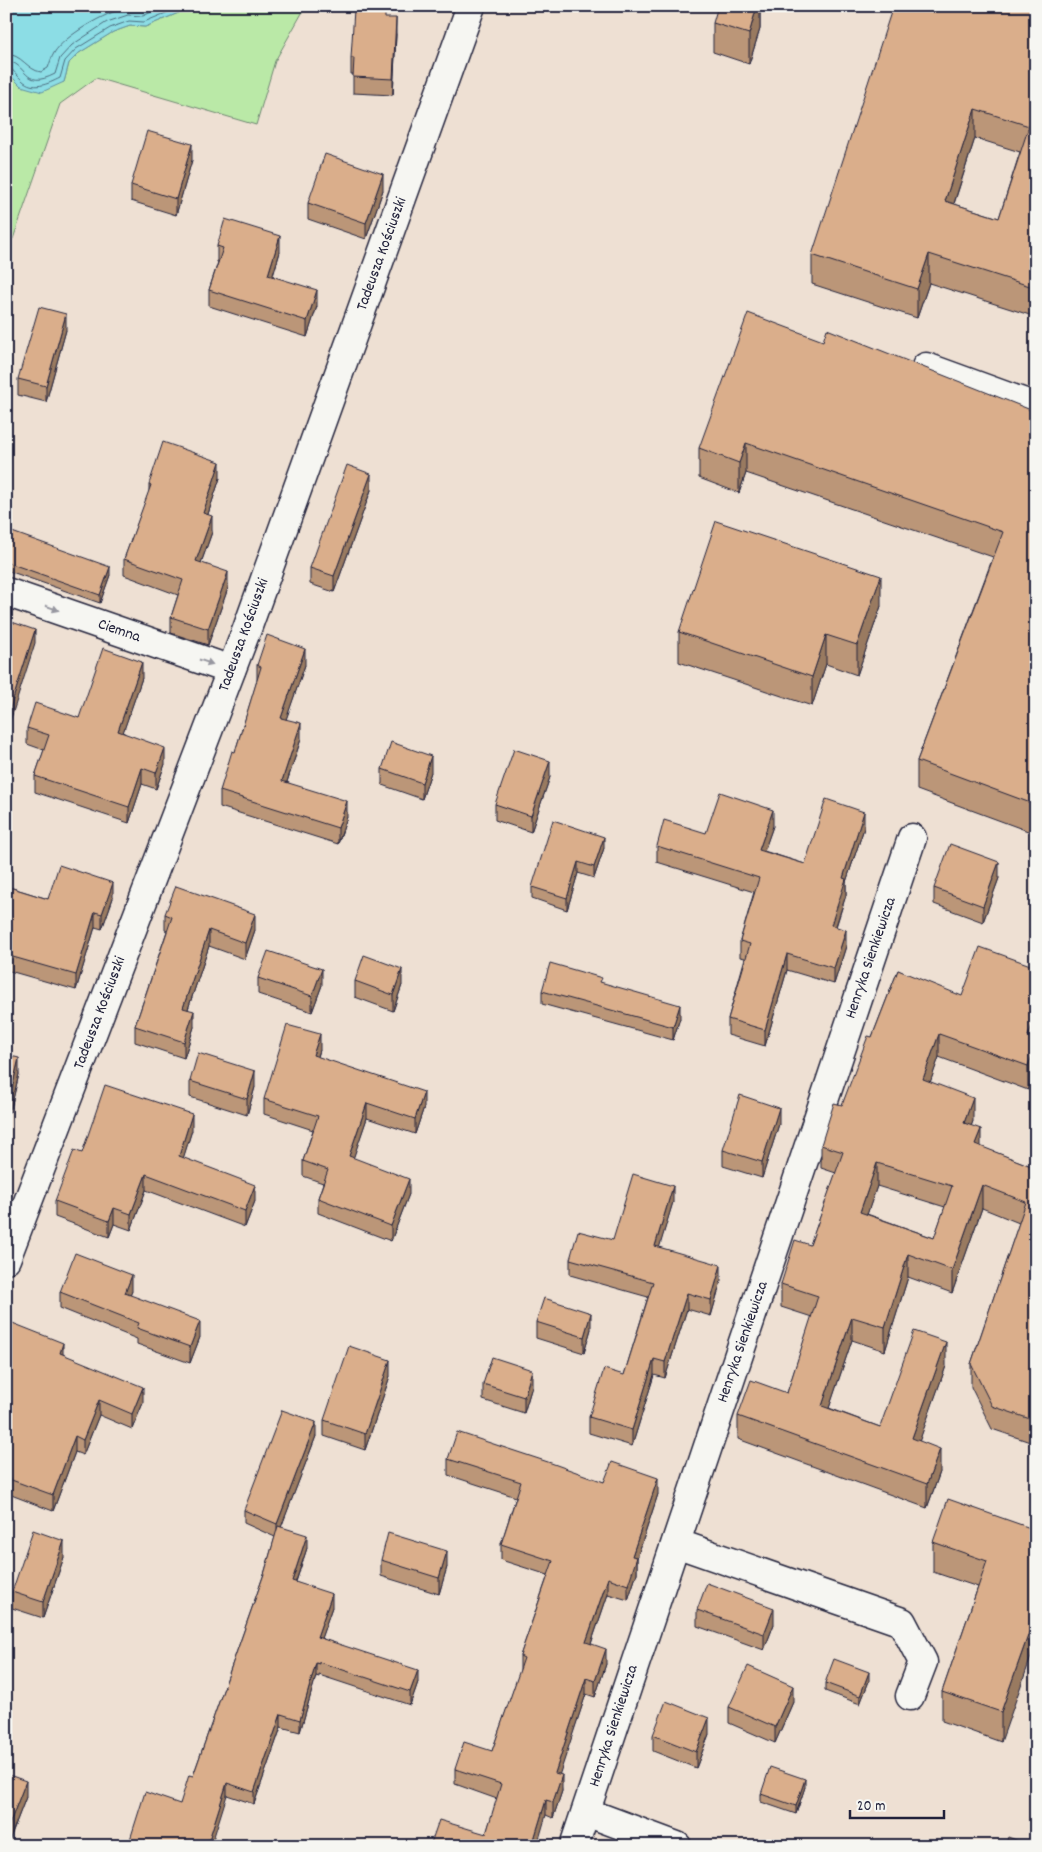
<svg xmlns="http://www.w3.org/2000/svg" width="1042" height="1852" viewBox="0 0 1042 1852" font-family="Dekko,sans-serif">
<rect width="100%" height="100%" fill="#eee0d3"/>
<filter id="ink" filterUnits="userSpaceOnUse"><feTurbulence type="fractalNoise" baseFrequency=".02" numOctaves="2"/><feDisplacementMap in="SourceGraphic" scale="10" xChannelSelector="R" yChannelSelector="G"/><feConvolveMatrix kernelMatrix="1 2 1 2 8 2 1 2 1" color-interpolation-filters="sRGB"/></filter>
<g filter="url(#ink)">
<!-- green -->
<path fill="#bae9a7" stroke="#6e8671" d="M195,6H306L275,61L256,125L96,78L60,104L13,239H6V71L21,86L64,82L69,63L79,53L113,32L130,26L145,27Z"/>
<!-- water -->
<path fill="#8cdde5" stroke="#6292a1" d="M6,6H195L145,27L130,26L113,32L79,53L69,63L64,82L42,92L21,86L6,71Z"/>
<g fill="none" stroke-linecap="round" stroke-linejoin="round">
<!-- shore -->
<g stroke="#4c6d7f" stroke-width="1">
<path d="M6,54C22,54 27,70 41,72L48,68C50,63 51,58 54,53C64,36 106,12 126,8C133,7 139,9 145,6"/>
<path d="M6,61C28,62 22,91 55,74L60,58L72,45L107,22L128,15L143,16L164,6"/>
<path d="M6,67C14,69 16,75 22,80C33,91 48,84 60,78L65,61L76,49L110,28L129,21L144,22L183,6"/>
</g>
<!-- minor casing -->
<g stroke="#22223b" stroke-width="31">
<g id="minor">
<path d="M926,367L1036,407"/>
<path d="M6,592L231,670"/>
<path d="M6,1259L247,629L471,6"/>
<path d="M676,1543L902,1622L923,1662L910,1696"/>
<path d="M586,1812L677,1846"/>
<path d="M574,1846L912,838"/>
</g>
</g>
<!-- minor -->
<use href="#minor" stroke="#f6f6f2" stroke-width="28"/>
</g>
<!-- wall -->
<g fill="#bb9678" stroke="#22223b" fill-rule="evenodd">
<path d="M760,6V29L749,64L713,52V23Z"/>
<path d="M1036,6V317L929,283L917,318L812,284V255ZM975,138L1020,152L999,218L954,204Z"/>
<path d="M385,18L396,34L393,95L353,93V74H351V58Z"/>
<path d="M192,160L176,215L131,201V185Z"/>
<path d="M383,190L366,239L308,219V203Z"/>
<path d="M217,246L280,252L273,276L317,306L307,337L209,306V290L218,262H217Z"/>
<path d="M66,330L46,402L18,395V379Z"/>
<path d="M823,341L1036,412V834L917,790V761L993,557L746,473L739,493L699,478V448Z"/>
<path d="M220,478L208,514L212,532L201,563L228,588L208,645L171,633V617L178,595L124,575V559L149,492V484Z"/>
<path d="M371,490L334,592L310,584V568Z"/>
<path d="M6,547L110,575L100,603L6,570Z"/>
<path d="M881,606L857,675L826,664L812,706L679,662V632Z"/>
<path d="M257,665H305L286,719L301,739L287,782L347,817L338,844L220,807V791L235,752L257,681Z"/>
<path d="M142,678L123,732L165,764L156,789L142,784L129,823L35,792V776L44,750L27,744V728L79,718Z"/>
<path d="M382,769L431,772L422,799L382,785Z"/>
<path d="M550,777L531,832L495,820V804Z"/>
<path d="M773,826L764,851L805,864L864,828L846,882V895L836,927L846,946L834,984L787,970L765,1046L728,1035V1019L745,958L740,957V941L754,892L657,862V846L706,833Z"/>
<path d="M604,848L594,878L578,873L567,910L532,898V887Z"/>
<path d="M999,878L983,922L934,904V888Z"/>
<path d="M6,886L48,899L113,898L102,929L95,927L76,990L6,970Z"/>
<path d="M165,914L255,930L245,959L209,946L188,1009L194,1027L184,1058L135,1042V1026L167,931L165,930Z"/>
<path d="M898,970L1036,1039V1068L1028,1090L939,1057L930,1082L973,1121L971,1126L981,1147L1031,1166L1036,1164L1033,1443L992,1429L971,1387V1364L1019,1223L982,1208L952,1293L908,1277L885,1351L852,1340L829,1408L880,1427L946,1366L919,1441L940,1472L927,1508L738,1439V1416L787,1393L812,1317L781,1307V1284L810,1245L836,1173L821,1168V1145L842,1105L872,1037ZM877,1186L945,1207L934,1238L867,1214Z"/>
<path d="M258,978L322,985L312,1012L258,994Z"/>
<path d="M355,981L402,985L393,1011L355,997Z"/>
<path d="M602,983L680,1018L673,1040L542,1004V991Z"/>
<path d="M320,1050L318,1057L424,1107L415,1134L367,1118L353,1158L409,1194L391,1241L318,1213V1198L323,1183L303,1176V1161L313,1130L264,1114V1099Z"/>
<path d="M6,1055L19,1074L10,1112L6,1111Z"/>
<path d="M190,1081L255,1087L247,1115L190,1097Z"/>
<path d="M779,1124L762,1178L723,1166V1150Z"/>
<path d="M192,1130L183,1158L255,1201L245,1227L146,1190L131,1230L114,1224L109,1237L55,1217V1201L82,1153Z"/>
<path d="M673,1202L659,1247L721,1281L711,1316L687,1309L665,1378L654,1375L632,1446L589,1433V1417L624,1375L648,1297L570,1275V1259L613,1240Z"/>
<path d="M132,1291L130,1295L200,1337L190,1363L137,1344V1339L60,1308V1292Z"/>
<path d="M536,1322L591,1329L584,1353L536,1338Z"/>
<path d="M6,1332L63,1354L143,1403L132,1429L99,1415L83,1455L75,1452L53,1511L6,1493Z"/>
<path d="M390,1376L365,1450L324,1436V1420Z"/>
<path d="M483,1384L532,1386L524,1413L483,1400Z"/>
<path d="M316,1436L281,1527L307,1548L296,1582L332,1607L321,1638L418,1682L410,1705L319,1675V1677L316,1676L300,1732L281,1727L254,1804L227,1795L180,1804L193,1776L265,1571L275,1537L244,1523V1510Z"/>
<path d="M448,1459L604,1482L658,1494L637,1558V1573L628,1600L608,1594L591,1644L606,1664L595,1697L586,1694L559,1774L562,1791L553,1818L546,1815L486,1834L497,1799L455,1784V1769L492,1751L520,1671V1656L548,1575L501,1560V1544L516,1497L448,1475Z"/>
<path d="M1036,1530L1001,1742L942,1721V1692L978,1587L933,1572V1542Z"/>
<path d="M64,1557L43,1618L12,1608V1592Z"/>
<path d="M381,1560L447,1567L439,1594L381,1576Z"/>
<path d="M697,1610L774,1624L764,1650L697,1626Z"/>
<path d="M869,1681L860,1704L825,1691V1683Z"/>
<path d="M793,1702L775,1743L729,1723V1707Z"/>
<path d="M709,1734L696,1768L653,1751V1735Z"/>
<path d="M1036,1751V1783L1031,1781V1765Z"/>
<path d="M6,1774L26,1797L7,1846H6Z"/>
<path d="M805,1787L796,1814L761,1802V1794Z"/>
</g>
<!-- shaded-wall -->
<g fill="#997a61" stroke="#22223b">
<path d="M757,6H760V29L749,64V34Z"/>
<path d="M396,18V34L393,95V79Z"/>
<path d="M975,109V138L945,231V201Z"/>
<path d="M192,144V160L176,215V199Z"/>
<path d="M383,174V190L366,239V223Z"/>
<path d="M280,236V252L268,291V275Z"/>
<path d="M929,254V283L917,318V289Z"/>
<path d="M317,290V306L307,337V321Z"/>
<path d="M66,314V330L46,402V386Z"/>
<path d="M746,443V473L739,493V463Z"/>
<path d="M10,447V463L6,475V459Z"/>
<path d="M220,462V478L203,529V513Z"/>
<path d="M371,474V490L334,592V576Z"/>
<path d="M212,516V532L196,577V561Z"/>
<path d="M110,567V575L100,603V595Z"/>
<path d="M228,572V588L208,645V629Z"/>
<path d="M881,576V606L857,675V645Z"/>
<path d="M35,630V643L6,734V721Z"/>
<path d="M826,635V664L812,706V677Z"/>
<path d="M305,649V665L281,734V718Z"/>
<path d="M142,662V678L118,747V731Z"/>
<path d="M301,723V739L282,797V781Z"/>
<path d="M165,748V764L156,789V773Z"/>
<path d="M431,756V772L422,799V783Z"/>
<path d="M550,761V777L531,832V816Z"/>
<path d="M142,768V784L129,823V807Z"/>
<path d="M347,801V817L338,844V828Z"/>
<path d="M773,810V826L759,866V850Z"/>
<path d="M864,812V828L846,882V895L831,941V925L843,878Z"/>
<path d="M604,837V848L594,878V867Z"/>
<path d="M10,849V865L6,877V861Z"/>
<path d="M578,862V873L567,910V898Z"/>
<path d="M999,862V878L983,922V906Z"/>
<path d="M113,883V898L102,929V914Z"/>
<path d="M95,912V927L76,990V975Z"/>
<path d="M255,914V930L245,959V943Z"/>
<path d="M209,930V946L183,1024V1008Z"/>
<path d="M846,930V946L834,984V968Z"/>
<path d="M787,954V970L765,1046V1030Z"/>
<path d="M322,969V985L312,1012V996Z"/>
<path d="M402,969V985L393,1011V995Z"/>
<path d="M680,1005V1018L673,1040V1027Z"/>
<path d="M194,1011V1027L184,1058V1042Z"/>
<path d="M1036,1014V1037L1028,1060V1036Z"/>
<path d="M320,1034V1050L313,1071V1055Z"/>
<path d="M939,1034V1057L923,1103V1079Z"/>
<path d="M1036,1044V1068L1028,1090V1066Z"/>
<path d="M19,1058V1074L10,1112V1096Z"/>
<path d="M255,1071V1087L247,1115V1099Z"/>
<path d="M424,1092V1107L415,1134V1119Z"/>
<path d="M973,1098V1121L964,1146V1123Z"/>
<path d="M367,1103V1118L349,1171V1156Z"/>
<path d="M779,1108V1124L762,1178V1162Z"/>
<path d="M192,1114V1130L179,1172V1156Z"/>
<path d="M981,1129V1152L975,1144Z"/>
<path d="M877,1163V1186L860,1235V1212Z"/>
<path d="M146,1174V1190L131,1230V1214Z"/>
<path d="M409,1179V1194L391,1241V1226Z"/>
<path d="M255,1185V1201L245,1227V1211Z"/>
<path d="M982,1185V1208L952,1293V1270Z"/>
<path d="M673,1186V1202L655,1262V1246Z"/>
<path d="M114,1208V1224L109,1237V1221Z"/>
<path d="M908,1254V1277L885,1351V1327Z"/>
<path d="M721,1265V1281L711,1316V1300Z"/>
<path d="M132,1275V1291L125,1309V1293Z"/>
<path d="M687,1293V1309L665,1378V1362Z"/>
<path d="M591,1313V1329L584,1353V1337Z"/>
<path d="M852,1317V1340L822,1429V1406Z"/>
<path d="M200,1321V1337L190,1363V1347Z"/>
<path d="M946,1342V1366L912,1462V1438Z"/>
<path d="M63,1343V1358L60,1353Z"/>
<path d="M654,1359V1375L632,1446V1430Z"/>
<path d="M390,1360V1376L365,1450V1434Z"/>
<path d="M532,1370V1386L524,1413V1397Z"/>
<path d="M143,1387V1403L132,1429V1414Z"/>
<path d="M99,1400V1415L83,1455V1440Z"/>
<path d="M1036,1411V1435L1033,1443V1420Z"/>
<path d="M316,1422V1436L277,1538V1524Z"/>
<path d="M75,1436V1452L53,1511V1495Z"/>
<path d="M940,1449V1472L927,1508V1484Z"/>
<path d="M658,1478V1494L637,1558V1573L628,1600V1585L632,1556Z"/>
<path d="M307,1535V1548L292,1593V1581Z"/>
<path d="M64,1541V1557L43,1618V1602Z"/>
<path d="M447,1551V1567L439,1594V1578Z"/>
<path d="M608,1578V1594L586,1658V1642Z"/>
<path d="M332,1594V1607L317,1650V1637Z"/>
<path d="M774,1608V1624L764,1650V1634Z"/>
<path d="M1036,1613V1643L1001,1742V1712Z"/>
<path d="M606,1649V1664L595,1697V1681Z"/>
<path d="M316,1663V1676L300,1732V1720Z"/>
<path d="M418,1670V1682L410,1705V1692Z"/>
<path d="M869,1672V1681L860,1704V1696Z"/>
<path d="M586,1678V1694L555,1788V1773Z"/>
<path d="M793,1686V1702L775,1743V1727Z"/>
<path d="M281,1714V1727L254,1804V1792Z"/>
<path d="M709,1718V1734L696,1768V1752Z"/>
<path d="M562,1775V1791L553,1818V1802Z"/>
<path d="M805,1779V1787L796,1814V1806Z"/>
<path d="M26,1781V1797L7,1846V1830Z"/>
<path d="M227,1783V1795L211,1846H207Z"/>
<path d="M546,1800V1815L537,1846H532Z"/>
</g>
<!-- building -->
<g fill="#daae8b" stroke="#22223b" fill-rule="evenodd">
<path d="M718,6H757L749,34L713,23Z"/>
<path d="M893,6H1036V288L929,254L917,289L812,255ZM975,109L1029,126L999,218L945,201Z"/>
<path d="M354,9L385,11V18H396L393,79L353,77L354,58H351Z"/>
<path d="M147,131L192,144L176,199L131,185Z"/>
<path d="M325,154L383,174L366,223L308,203Z"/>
<path d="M225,219L280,236L268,275L317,290L307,321L209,290L223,248L217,246Z"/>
<path d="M39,307L66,314L46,386L18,379Z"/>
<path d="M748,313L823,341L827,329L1036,412V805L917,761L1003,532L746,443L739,463L699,448Z"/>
<path d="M163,442L220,462L203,513L212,516L196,561L228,572L208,629L171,617L183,580L124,559L151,485L149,484Z"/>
<path d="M6,446L10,447L6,459Z"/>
<path d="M347,465L371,474L334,576L310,568Z"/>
<path d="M716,521L881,576L857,645L826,635L812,677L679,632Z"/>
<path d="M12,532L110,567L100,595L6,562V547Z"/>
<path d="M6,620L35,630L6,721Z"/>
<path d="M267,635L305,649L281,718L301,723L282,781L347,801L338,828L220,791L232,751L235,752L261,667L257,665Z"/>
<path d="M103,648L142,662L118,731L165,748L156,773L142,768L129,807L35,776L49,735L27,728L35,703L79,718Z"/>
<path d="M391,742L431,756L422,783L382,769Z"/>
<path d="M514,749L550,761L531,816L495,804Z"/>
<path d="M720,792L773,810L759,850L805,864L826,799L864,812L843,878L846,879L831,925L846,930L834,968L787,954L765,1030L728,1019L750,944L740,941L759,878L657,846L664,820L706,833Z"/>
<path d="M553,820L604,837L594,867L578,862L567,898L532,887Z"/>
<path d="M950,844L999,862L983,906L934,888Z"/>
<path d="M6,848L10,849L6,861Z"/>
<path d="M59,865L113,883L102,914L95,912L76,975L6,955V886L48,899Z"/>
<path d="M176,886L255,914L245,943L209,930L183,1008L194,1011L184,1042L135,1026L172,917L165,914Z"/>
<path d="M980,947L1036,967V1014L1028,1036L1036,1039V1044L1028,1066L939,1034L923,1079L973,1098L964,1123L981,1129L975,1144L1031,1166L1036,1164V1411L1033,1420L992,1406L971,1364L1026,1202L982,1185L952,1270L908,1254L885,1327L852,1317L822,1406L880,1427L914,1331L946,1342L912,1438L940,1449L927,1484L738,1416L751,1380L787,1393L818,1296L781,1284L795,1240L810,1245L843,1152L821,1145L834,1103L842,1105L868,1036L872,1037L898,970L962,996ZM877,1163L952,1186L934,1238L860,1212Z"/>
<path d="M268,951L322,969L312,996L258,978Z"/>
<path d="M364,955L402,969L393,995L355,981Z"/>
<path d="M550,963L602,978L600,982L680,1005L673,1027L542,991Z"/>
<path d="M287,1025L320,1034L313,1055L424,1092L415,1119L367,1103L349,1156L409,1179L391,1226L318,1198L328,1170L303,1161L318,1116L264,1099Z"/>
<path d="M198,1053L255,1071L247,1099L190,1081Z"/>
<path d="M6,1055L19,1058L10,1096L6,1095Z"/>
<path d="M105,1085L192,1114L179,1156L255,1185L245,1211L146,1174L131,1214L114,1208L109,1221L55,1201L74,1150L82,1153Z"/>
<path d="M740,1095L779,1108L762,1162L723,1150Z"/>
<path d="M633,1174L673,1186L655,1246L721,1265L711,1300L687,1293L665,1362L654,1359L632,1430L589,1417L604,1369L624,1375L653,1282L570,1259L578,1231L613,1240Z"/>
<path d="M75,1253L132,1275L125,1293L200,1321L190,1347L137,1328L139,1323L60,1292Z"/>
<path d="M544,1298L591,1313L584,1337L536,1322Z"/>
<path d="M10,1322L63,1343L60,1353L143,1387L132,1414L99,1400L83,1440L75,1436L53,1495L6,1478V1332Z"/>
<path d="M349,1346L390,1360L365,1434L324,1420Z"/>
<path d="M492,1357L532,1370L524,1397L483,1384Z"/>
<path d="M282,1410L316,1422L277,1524L244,1510Z"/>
<path d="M457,1432L551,1463L604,1482L612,1462L658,1478L632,1556L637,1557L628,1585L608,1578L586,1642L606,1649L595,1681L586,1678L555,1773L562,1775L553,1802L546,1800L532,1846H430L439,1820L486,1834L501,1784L455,1769L464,1742L492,1751L524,1658L520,1656L553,1561L501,1544L521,1482L448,1459Z"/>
<path d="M948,1499L1036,1530V1613L1001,1712L942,1692L987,1561L933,1542Z"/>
<path d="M278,1526L307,1535L292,1581L332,1594L317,1637L418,1670L410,1692L319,1662V1664L316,1663L300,1720L281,1714L254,1792L227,1783L207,1846H128L145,1792L180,1804L189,1775L193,1776L265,1571Z"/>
<path d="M33,1530L64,1541L43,1602L12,1592Z"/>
<path d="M388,1533L447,1551L439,1578L381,1560Z"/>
<path d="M707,1583L774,1608L764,1634L697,1610Z"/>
<path d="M834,1659L869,1672L860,1696L825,1683Z"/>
<path d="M748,1666L793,1686L775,1727L729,1707Z"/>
<path d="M666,1701L709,1718L696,1752L653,1735Z"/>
<path d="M1036,1751V1767L1031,1765Z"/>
<path d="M770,1767L805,1779L796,1806L761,1794Z"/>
<path d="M6,1774L26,1781L7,1830H6Z"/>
<path d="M1008,1837L1032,1846H1005Z"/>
</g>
<!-- one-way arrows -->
<defs><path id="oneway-solid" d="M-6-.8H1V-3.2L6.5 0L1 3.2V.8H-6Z" transform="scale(1.25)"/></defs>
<g fill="#9797a0">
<use href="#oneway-solid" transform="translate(52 608) rotate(19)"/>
<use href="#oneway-solid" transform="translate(206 662) rotate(19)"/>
</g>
</g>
<g text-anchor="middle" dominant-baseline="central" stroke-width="4.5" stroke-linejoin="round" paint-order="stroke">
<!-- street labels -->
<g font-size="16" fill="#22223b" stroke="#f6f6f2">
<text transform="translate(382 254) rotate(-70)">Tadeusza Kościuszki</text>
<text transform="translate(119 631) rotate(19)">Ciemna</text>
<text transform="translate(244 635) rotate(-70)">Tadeusza Kościuszki</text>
<text transform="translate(871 958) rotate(-71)">Henryka Sienkiewicza</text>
<text transform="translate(100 1013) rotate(-69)">Tadeusza Kościuszki</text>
<text transform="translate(743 1342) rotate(-71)">Henryka Sienkiewicza</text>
<text transform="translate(614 1726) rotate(-72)">Henryka Sienkiewicza</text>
</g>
</g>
<!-- margin -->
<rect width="1042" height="1852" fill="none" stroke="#f6f6f2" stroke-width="25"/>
<rect x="12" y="12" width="1017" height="1827" fill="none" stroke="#22223b" stroke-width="2" filter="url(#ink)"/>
<!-- scale -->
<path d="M850 1810v8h94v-8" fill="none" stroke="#22223b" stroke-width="2.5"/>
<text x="857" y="1810" font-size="15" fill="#22223b" stroke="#f6f6f2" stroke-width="4" paint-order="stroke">20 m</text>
</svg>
